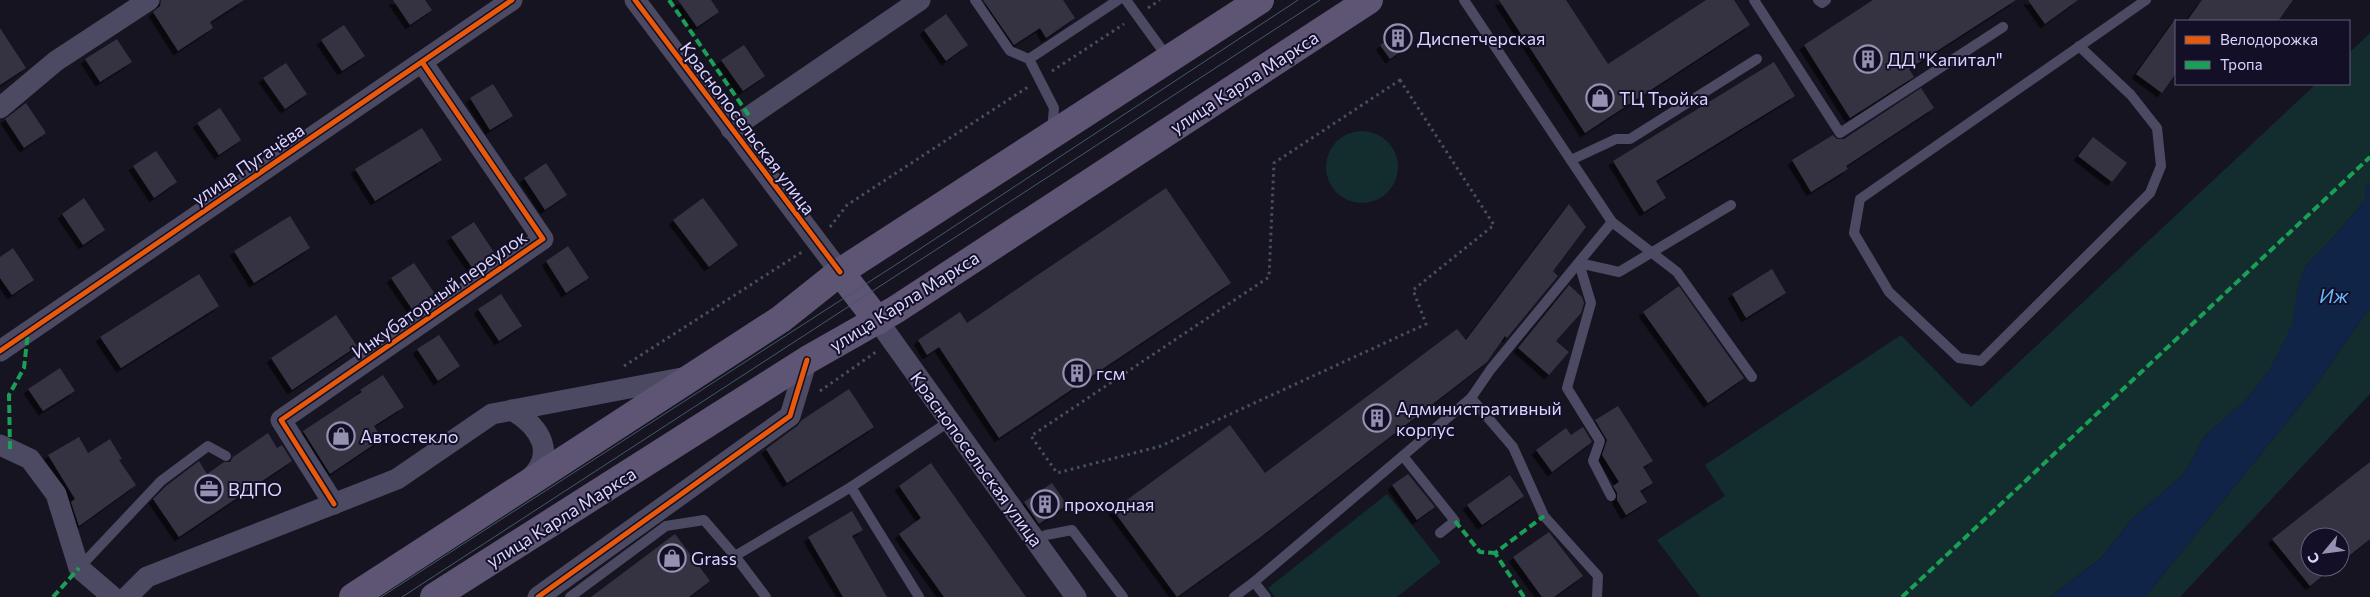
<svg xmlns="http://www.w3.org/2000/svg" width="2370" height="597" viewBox="0 0 2370 597" font-family="Commissioner,sans-serif">
<defs>
<filter id="shadow"><feDropShadow dx="-4.5" dy="4.5" stdDeviation="0" flood-color="#0009"/></filter>
</defs>
<rect width="100%" height="100%" fill="#161421"/>
<!-- green -->
<g fill="#132c2d">
<path d="M2370,33V183L2367,185L2365,200L2339,231L2305,267L2298,288L2293,325L2269,371L2247,399L2205,436L2184,474L2132,519L2101,558L2050,597H1700L1657,540L1725,496L1705,465L1901,335L1971,407L2316,84H2349V53Z"/>
<circle cx="1362" cy="167" r="36"/>
<path d="M2370,307V394L2180,597H2145L2311,392Z"/>
<path d="M1387,494L1441,562L1397,597H1275L1268,588Z"/>
</g>
<!-- water -->
<path fill="#102447" d="M2370,183V307L2311,392L2145,597H2050L2101,558L2132,519L2184,474L2205,436L2247,399L2269,371L2292,325L2298,288L2305,267L2339,231L2365,200L2367,185Z"/>
<!-- building -->
<g fill="#353243" filter="url(#shadow)">
<path d="M161,0H244L210,22L213,28L178,51L153,12L160,6Z"/>
<path d="M393,0H425L432,10L410,25Z"/>
<path d="M678,0H711L719,12L697,27Z"/>
<path d="M983,0H1063L1075,18L1046,38L1040,28L1014,45Z"/>
<path d="M1499,0H1566L1608,64L1706,0H1734L1750,25L1585,133Z"/>
<path d="M1873,0H2016L1909,69L1914,77L1850,118L1804,45Z"/>
<path d="M2028,0H2078L2045,24Z"/>
<path d="M2202,0H2293L2278,21H2187Z"/>
<path d="M946,14L968,45L946,61L924,30Z"/>
<path d="M2176,18V73L2162,93L2136,74Z"/>
<path d="M344,25L365,56L342,71L321,40Z"/>
<path d="M0,28L26,68L0,85Z"/>
<path d="M1401,31L1410,45L1390,59L1380,45Z"/>
<path d="M117,39L132,62L100,82L85,59Z"/>
<path d="M744,45L765,76L743,91L721,60Z"/>
<path d="M1774,62L1795,96L1656,181L1666,198L1644,212L1613,161Z"/>
<path d="M286,63L307,94L285,109L263,78Z"/>
<path d="M493,84L513,116L490,130L470,98Z"/>
<path d="M1921,88L1934,108L1846,166L1848,169L1811,192L1792,160L1833,135L1837,139H1844Z"/>
<path d="M26,103L46,133L24,148L5,119Z"/>
<path d="M220,108L241,140L219,155L197,123Z"/>
<path d="M422,128L442,160L375,201L355,169Z"/>
<path d="M2093,137L2127,163L2112,182L2078,156Z"/>
<path d="M156,151L177,182L154,198L133,166Z"/>
<path d="M546,163L567,195L545,210L524,178Z"/>
<path d="M1166,188L1231,283L999,438L939,347L927,355L918,340L960,312L967,323Z"/>
<path d="M84,198L105,230L83,245L62,214Z"/>
<path d="M703,198L738,245L709,267L673,220Z"/>
<path d="M1569,204L1586,227L1553,271L1558,276L1507,338L1505,336L1487,362L1258,539L1177,597L1113,510L1230,425L1265,473L1457,329L1466,340Z"/>
<path d="M290,216L310,248L254,283L234,251Z"/>
<path d="M474,222L495,254L473,269L451,237Z"/>
<path d="M568,246L589,278L566,293L546,261Z"/>
<path d="M13,248L34,280L12,295L0,278V257Z"/>
<path d="M414,263L435,294L412,309L391,278Z"/>
<path d="M1772,269L1786,293L1746,318L1732,294Z"/>
<path d="M199,274L219,306L121,368L100,337Z"/>
<path d="M1569,285L1582,297L1584,303L1581,313L1556,341L1569,352L1549,375L1518,348Z"/>
<path d="M1679,286L1744,378L1708,403L1643,312Z"/>
<path d="M501,294L522,326L499,341L478,309Z"/>
<path d="M336,315L357,346L292,390L271,358Z"/>
<path d="M439,335L460,366L438,381L417,349Z"/>
<path d="M60,368L75,391L43,411L28,389Z"/>
<path d="M383,375L404,407L374,426L382,439L330,474L303,431L362,392L360,390Z"/>
<path d="M849,389L874,427L787,483L766,449L797,426L802,420Z"/>
<path d="M1618,406L1653,461L1643,467L1653,483L1640,491L1647,502L1626,515L1617,500V493L1613,486L1619,482L1602,455L1607,440L1595,420Z"/>
<path d="M1583,427L1592,442L1552,472L1536,450L1566,428L1571,435Z"/>
<path d="M268,433L277,448L282,445L292,461L179,537L153,499L166,486L199,461L207,474L224,462H230L233,457Z"/>
<path d="M79,437L88,453L110,439L122,459L119,460L136,485L79,526L71,502L75,499L48,455Z"/>
<path d="M2370,462V539L2340,563V537H2310V567H2334L2310,586L2272,539Z"/>
<path d="M931,463L964,510L1026,597H944L899,534L921,518L899,486Z"/>
<path d="M1408,474L1435,507L1417,520L1392,485Z"/>
<path d="M1510,475L1524,496L1482,525L1467,505Z"/>
<path d="M1052,483L1067,505L1039,524L1024,502Z"/>
<path d="M852,511L863,530L852,536L887,597H843L808,537Z"/>
<path d="M1549,532L1583,576L1554,597H1542L1513,557Z"/>
<path d="M675,534L710,581L689,597H591Z"/>
</g>
<g fill="none" stroke-linecap="round" stroke-linejoin="round">
<!-- path -->
<g stroke="#45515f" stroke-width="3" stroke-dasharray="2.5 4" stroke-linecap="butt">
<path d="M1148,8L1160,0"/>
<path d="M1052,71L1124,24"/>
<path d="M1400,80L1494,225L1413,290L1426,324L1161,446L1057,473L1031,436L1269,277L1274,163Z"/>
<path d="M830,227L847,205L1028,87"/>
<path d="M624,366L802,252"/>
<path d="M820,391L876,352"/>
</g>
<!-- lane -->
<g stroke="#4b4a62" stroke-width="10">
<path d="M975,0L1010,51L1029,59"/>
<path d="M1126,0L1168,58"/>
<path d="M1754,0L1840,133L2003,27"/>
<path d="M1818,0L1822,3L1826,0"/>
<path d="M2079,46L2131,95L2157,128L2161,166L2150,193L1981,361L1959,358L1889,292L1854,233L1860,199L2146,0"/>
<path d="M1052,130L1054,108L1029,59L1118,0"/>
<path d="M1571,160L1616,139H1630L1757,59"/>
<path d="M1612,222L1677,272L1752,377"/>
<path d="M1579,263L1591,303L1567,388L1600,441L1593,461L1611,496"/>
<path d="M1579,263L1619,272L1731,205"/>
<path d="M1471,398L1513,447L1544,516L1598,576L1597,597"/>
<path d="M1403,456L1455,521L1440,533"/>
<path d="M1036,541L1046,535L1072,530L1123,597"/>
<path d="M79,568L161,481L208,446L226,456"/>
<path d="M1254,582L1266,597"/>
<path d="M570,597L666,526L704,520L735,556"/>
<path d="M766,597L735,556L851,487"/>
<path d="M919,597L851,487L950,421"/>
<path d="M1234,597L1254,582L1471,398L1491,369L1612,222L1464,0"/>
</g>
<!-- street -->
<g stroke="#4b4a62" stroke-width="21">
<path d="M635,0L840,272"/>
<path d="M0,108L56,61L149,0"/>
<path d="M731,129L920,0"/>
<path d="M878,321L1076,597"/>
<path d="M0,351L512,0"/>
<path d="M512,410C540,427 558,454 528,480"/>
<path d="M0,445L30,459L56,494L79,568L113,597"/>
<path d="M334,504L281,420L543,239L422,62"/>
<path d="M127,597L147,577L397,479L492,414L687,377"/>
<path d="M538,597L790,416L807,360"/>
</g>
<!-- primary -->
<g stroke="#5e5473" stroke-width="28">
<path d="M840,272L878,321"/>
<path d="M353,597L781,319L840,272L1260,0"/>
<path d="M434,597L807,360L895,310L1369,0"/>
</g>
<!-- tram -->
<g stroke="#435a6b" stroke-width="1">
<path d="M381,597L903,260L1298,0"/>
<path d="M402,597L1320,0"/>
</g>
<!-- quiet -->
<g stroke="#1a9f57" stroke-width="4" stroke-dasharray="8 4" stroke-linecap="butt">
<path d="M669,0L750,117"/>
<path d="M10,449L9,395L24,368L28,332"/>
<path d="M1455,521L1480,552L1495,553"/>
<path d="M53,597L79,568"/>
<path d="M1524,597L1495,553L1544,516"/>
<path d="M1902,597L2370,157"/>
</g>
<!-- cycleway casing -->
<g stroke="#130f26" stroke-width="8">
<g id="cycleway">
<path d="M635,0L840,272"/>
<path d="M0,351L512,0"/>
<path d="M334,504L281,420L543,239L422,62"/>
<path d="M538,597L790,416L807,360"/>
</g>
</g>
<!-- cycleway -->
<use href="#cycleway" stroke="#e8590c" stroke-width="5"/>
</g>
<!-- icons -->
<defs>
<g id="building-ring" transform="scale(1.4375)"><circle r="9.5" fill="#130f26" stroke="#9591b1" stroke-width="1.5"/><path d="M-4-6H4V6H1V3H-1V6H-4ZM-2.5-4.3h1.7v1.8h-1.7ZM.8-4.3h1.7v1.8H.8ZM-2.5-1h1.7V.8h-1.7ZM.8-1h1.7V.8H.8Z" fill="#9591b1"/></g>
<g id="shop-ring" transform="scale(1.4375)"><circle r="9.5" fill="#130f26" stroke="#9591b1" stroke-width="1.5"/><path d="M-5-2.5h2.3a2.7 3.5 0 0 1 5.4 0H5L5.5 6h-11ZM-1.5-2.5h3a1.5 2.3 0 0 0-3 0Z" fill="#9591b1"/></g>
<g id="office-ring" transform="scale(1.4375)"><circle r="9.5" fill="#130f26" stroke="#9591b1" stroke-width="1.5"/><path d="M-6-3h4V-5.5h4V-3h4V5H-6ZM-1-4.5V-3h2v-1.5ZM-6 0V1H6V0Z" fill="#9591b1"/></g>
</defs>
<g fill-rule="evenodd">
<use href="#building-ring" x="1398" y="38"/>
<use href="#building-ring" x="1868" y="59"/>
<use href="#shop-ring" x="1600" y="98"/>
<use href="#building-ring" x="1077" y="373"/>
<use href="#building-ring" x="1377" y="418"/>
<use href="#shop-ring" x="341" y="436"/>
<use href="#office-ring" x="209" y="489"/>
<use href="#building-ring" x="1045" y="504"/>
<use href="#shop-ring" x="672" y="558"/>
</g>
<g text-anchor="middle" dominant-baseline="central" stroke-width="4" stroke-linejoin="round" paint-order="stroke">
<!-- poi labels -->
<g font-size="18" fill="#dad5ff" stroke="#130f26" text-anchor="start">
<text x="1417" y="38">Диспетчерская</text>
<text x="1887" y="59">ДД "Капитал"</text>
<text x="1619" y="98">ТЦ Тройка</text>
<text x="1096" y="373">гсм</text>
<text x="1396" y="408">Административный<tspan x="1396" dy="21">корпус</tspan></text>
<text x="360" y="436">Автостекло</text>
<text x="228" y="489">ВДПО</text>
<text x="1064" y="504">проходная</text>
<text x="691" y="558">Grass</text>
</g>
<!-- street labels -->
<g font-size="18" fill="#dad5ff" stroke="#130f26">
<text transform="translate(1244 82) rotate(-33)">улица Карла Маркса</text>
<text transform="translate(748 128) rotate(53)">Краснопосельская улица</text>
<text transform="translate(248 164) rotate(-34)">улица Пугачёва</text>
<text transform="translate(439 294) rotate(-35)">Инкубаторный переулок</text>
<text transform="translate(904 301) rotate(-32)">улица Карла Маркса</text>
<text transform="translate(977 459) rotate(54)">Краснопосельская улица</text>
<text transform="translate(561 517) rotate(-32)">улица Карла Маркса</text>
</g>
<!-- water labels -->
<g font-size="19" font-style="italic" fill="#64b8fe" stroke="#130f26">
<text x="2334" y="295">Иж</text>
</g>
</g>
<!-- legend -->
<rect x="2175" y="20" width="175" height="65" fill="#130f26" stroke="#635e7d"/>
<rect x="2185" y="36" width="25" height="8" fill="#e8590c" stroke="#635e7d"/>
<text x="2220" y="45" font-size="15" fill="#dad5ff">Велодорожка</text>
<rect x="2185" y="61" width="25" height="8" fill="#1a9f57" stroke="#635e7d"/>
<text x="2220" y="70" font-size="15" fill="#dad5ff">Тропа</text>
<!-- north arrow -->
<g transform="translate(2325 552) rotate(241)"><circle r="24" fill="#130f26" stroke="#635e7d"/>
<path d="M0-4L9 19L0 12L-9 19Z" fill="#9591b1"/>
<text y="-8" font-size="14" font-weight="bold" text-anchor="middle" fill="#dad5ff">С</text>
</g>
</svg>
